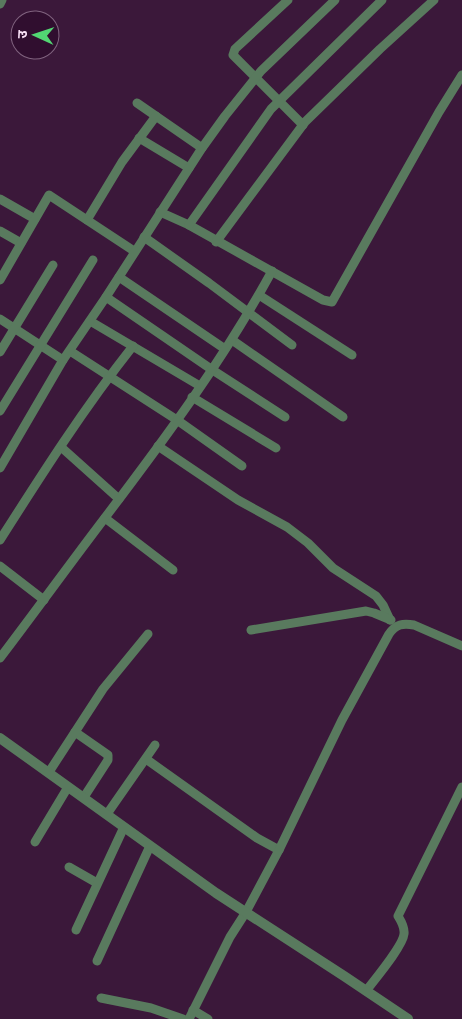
<svg xmlns="http://www.w3.org/2000/svg" width="462" height="1019" viewBox="0 0 462 1019" font-family="Jost,'Noto Sans Devanagari',sans-serif">
<rect width="100%" height="100%" fill="#3b183a"/>
<g fill="none" stroke-linecap="round" stroke-linejoin="round">
<!-- minor -->
<g stroke="#597a5e" stroke-width="9">
<path d="M288,0L235,49L233,55L303,125"/>
<path d="M0,4L2,0"/>
<path d="M137,103L202,148"/>
<path d="M139,138L189,168"/>
<path d="M0,199L35,219"/>
<path d="M160,212L189,225L323,300L332,302L439,112L462,75"/>
<path d="M87,220L122,162L156,116"/>
<path d="M189,225L271,109L382,0"/>
<path d="M0,231L21,243"/>
<path d="M144,237L209,283L292,345"/>
<path d="M216,242L305,122L380,49L434,0"/>
<path d="M119,277L225,349"/>
<path d="M0,280L49,195L134,251"/>
<path d="M259,295L352,355"/>
<path d="M106,297L211,369L285,417"/>
<path d="M0,319L63,360"/>
<path d="M90,321L200,386"/>
<path d="M232,340L343,417"/>
<path d="M70,351L177,420L242,466"/>
<path d="M0,352L53,265"/>
<path d="M192,397L276,448"/>
<path d="M0,411L93,260"/>
<path d="M158,446L238,500L287,527L308,543L333,568L376,596L383,605L390,620"/>
<path d="M61,447L119,499"/>
<path d="M0,468L63,360L106,297L202,148L225,116L261,71L335,0"/>
<path d="M105,518L173,570"/>
<path d="M0,540C42,474 84,408 133,346"/>
<path d="M0,566L44,600"/>
<path d="M251,630L366,611L374,613L391,620"/>
<path d="M0,658C35,612 69,565 104,519C164,440 224,359 272,271"/>
<path d="M75,732L108,755V760L84,797"/>
<path d="M146,759L257,838L279,850"/>
<path d="M49,772L103,689L148,634"/>
<path d="M107,814L155,745"/>
<path d="M35,842L68,787"/>
<path d="M69,867L97,883"/>
<path d="M76,930L124,827"/>
<path d="M97,961L150,846"/>
<path d="M366,991C375,979 403,946 404,934C405,927 401,921 398,916L462,787"/>
<path d="M101,998L151,1008L183,1019"/>
<path d="M193,1010L208,1019"/>
<path d="M189,1019L230,937L246,912L279,850L342,720L389,634C396,624 403,623 414,625L462,646"/>
</g>
<!-- tertiary -->
<path stroke="#597a5e" stroke-width="10" d="M0,738L216,893L344,976L408,1019"/>
</g>
<!-- north arrow -->
<g transform="translate(35 35) rotate(273)"><circle r="24" fill="#300e2f" stroke="#80637f"/>
<path d="M0-4L9 19L0 12L-9 19Z" fill="#52d673"/>
<text y="-8" font-size="14" font-weight="bold" text-anchor="middle" fill="#f9e2f7">उ</text>
</g>
</svg>
